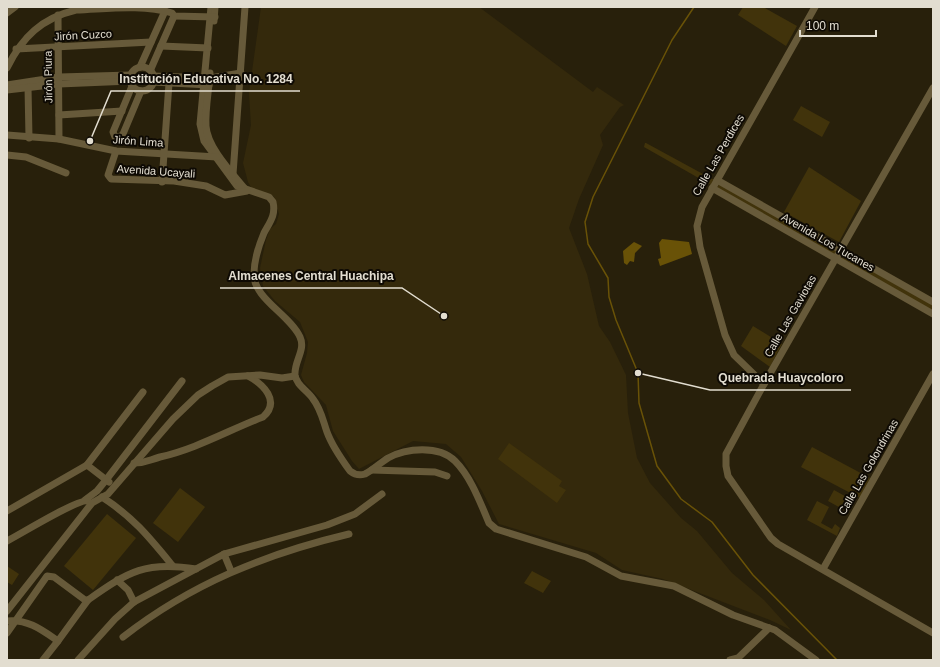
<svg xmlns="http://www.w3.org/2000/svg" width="940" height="667" viewBox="0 0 940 667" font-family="Helvetica,sans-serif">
<rect width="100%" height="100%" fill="#28200b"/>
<!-- built -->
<path fill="#34290c" d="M261,7H479L593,92L597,87L624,105L620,107L600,135L603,145L579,199L569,228L587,274L599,326L610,342L626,375L628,413L637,458L650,483L681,518L697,531L732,573L764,600L791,630L770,620L663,579L622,570L596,553L499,524L482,491L461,457L446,444L413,441L359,469L352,461L333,431L326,405L304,382L301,375L307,353L308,342L300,322L275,301L263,286L260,268L266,240L270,229L276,224L279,214L274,197L269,193H262L252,189L248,182L243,163L251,125L249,93Z"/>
<!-- green -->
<g fill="#41330b">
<path d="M743,7H763L797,26L786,46L738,15Z"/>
<path d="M801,106L830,122L822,137L793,120Z"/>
<path d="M645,143H646L714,180L711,185L644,147Z"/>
<path d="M809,167L861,201L839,242L784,212Z"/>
<path d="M719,184L837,250L835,255L717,188Z"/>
<path d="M843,255L933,305V311L842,259Z"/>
<path d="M753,326L782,344L770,367L741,346Z"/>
<path d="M509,443L562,481L559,486L566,490L557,503L498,459Z"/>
<path d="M812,447L870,478L860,498L801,467Z"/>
<path d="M180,488L205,507L178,542L153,523Z"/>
<path d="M834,490L852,500L846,511L828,501Z"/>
<path d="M817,501L829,507L821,523L832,529L835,524L840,528L837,536L807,520Z"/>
<path d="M107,514L136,538L93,590L64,566Z"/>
<path d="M7,566L19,574L12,585L7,582Z"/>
<path d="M532,571L551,581L543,593L524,583Z"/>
</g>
<!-- water -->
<g fill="#695207">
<path d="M662,239L689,242L692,254L660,266L658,259L661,258L659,243Z"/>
<path d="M634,242L642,246L635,253L634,262L630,261L627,265L624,263L623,251Z"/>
</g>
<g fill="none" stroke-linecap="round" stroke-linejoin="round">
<!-- stream -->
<path stroke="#695207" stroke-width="1.5" d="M694,7L672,40L593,197L585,222L588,244L608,278L609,297L616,320L638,373L639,403L657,466L681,499L712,522L753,575L837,660"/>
<!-- minor -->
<g stroke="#675a3a" stroke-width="7">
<path d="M211,7L200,124L204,141L237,186L269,197L273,202C276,215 270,222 264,233C259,245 254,261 254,274C253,298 290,315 300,337C306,350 294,361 295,375C296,385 308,391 313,399C321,409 323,421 327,432C332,446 342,460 350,471C355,475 359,476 365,474C373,470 380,463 388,458C406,448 439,445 455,461C471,477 480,502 489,523L496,529L586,557L621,576L674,586L733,615L775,630L816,660"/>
<path d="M7,13L15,7"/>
<path d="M58,15L59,139"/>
<path d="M214,21L215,7"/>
<path d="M161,46L208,48"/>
<path d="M16,49L151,42"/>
<path d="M140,67L165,11"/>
<circle cx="142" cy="79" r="12"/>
<path d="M7,68C22,37 42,18 76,10C107,9 142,4 172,13L174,16L215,17"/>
<path d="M150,71L174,16"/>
<path d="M210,73C209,90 205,109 206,126C207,147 232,173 245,189"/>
<path d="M153,76L210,78L241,73"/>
<path d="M153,82L209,85"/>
<path d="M7,85L59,77L131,75"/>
<path d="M132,86L113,132L115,137H120L123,134L141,91"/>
<path d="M28,87L29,138"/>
<path d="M933,88L764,384L726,454V466L728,476L771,538L778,544L933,633"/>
<path d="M7,90L59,84L131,81"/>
<path d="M59,115L122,111"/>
<path d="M7,135L59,139L116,151L217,157"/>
<path d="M116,151L108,175L111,179L174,181L206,186L225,195L247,191"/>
<path d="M7,155L26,157L66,173"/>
<path d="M233,174L245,7"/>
<path d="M717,180L933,302"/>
<path d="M162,182L169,83"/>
<path d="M712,188L933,314"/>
<path d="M764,384L734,355L725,335L700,247L697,226L702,207L815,7"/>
<path d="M134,463C147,463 149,460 160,457C196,449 229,430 263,417C281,401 263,384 248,376"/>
<path d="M87,465L109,482"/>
<path d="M372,470L435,472L447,476"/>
<path d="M102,497C133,517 149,537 172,565"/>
<path d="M85,500L97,491L106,480L182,381"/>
<path d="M7,511L87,465L143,392"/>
<path d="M7,541C19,535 79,498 88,501"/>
<path d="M224,554L231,571"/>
<path d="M823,569L933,374"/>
<path d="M117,580L128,590L134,602"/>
<path d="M7,611L92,503L108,494L173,419L198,395L212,386L228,377L260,375L282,378L295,376"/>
<path d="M7,621C28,619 42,630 58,641L43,660"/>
<path d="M7,633L47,576L54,577L85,600H88C129,571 146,561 196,569"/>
<path d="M123,637C191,584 265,554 349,534"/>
<path d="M58,641L88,600"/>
<path d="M78,660L115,619L134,602L224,554L327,525L355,514L382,494"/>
<path d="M730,660L738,658L769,628"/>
</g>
</g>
<g text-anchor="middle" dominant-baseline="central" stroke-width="4" stroke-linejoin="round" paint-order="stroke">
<!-- street labels -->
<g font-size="11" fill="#e2ddd0" stroke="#0e0a04">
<text transform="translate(83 35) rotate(-3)">Jirón Cuzco</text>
<text transform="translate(48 77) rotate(-91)">Jirón Piura</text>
<text transform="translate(138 141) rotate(4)">Jirón Lima</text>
<text transform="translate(718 155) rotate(-60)">Calle Las Perdices</text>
<text transform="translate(156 171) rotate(4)">Avenida Ucayali</text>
<text transform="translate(828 242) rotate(30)">Avenida Los Tucanes</text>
<text transform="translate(790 316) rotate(-60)">Calle Las Gaviotas</text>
<text transform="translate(868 467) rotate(-60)">Calle Las Golondrinas</text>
</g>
</g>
<!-- callouts -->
<path fill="none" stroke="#e2ddd0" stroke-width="1.5" d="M90 141L111 91H300M444 316L402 288H220M638 373L710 390H851"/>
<g fill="#e2ddd0" stroke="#0e0a04" stroke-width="1.5">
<circle cx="90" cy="141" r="4"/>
<circle cx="444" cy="316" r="4"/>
<circle cx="638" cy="373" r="4"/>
</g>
<g font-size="12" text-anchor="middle" font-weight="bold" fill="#e2ddd0" stroke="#0e0a04" stroke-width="4" stroke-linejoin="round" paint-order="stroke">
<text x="206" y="83">Institución Educativa No. 1284</text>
<text x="311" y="280">Almacenes Central Huachipa</text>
<text x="781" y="382">Quebrada Huaycoloro</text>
</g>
<!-- border -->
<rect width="940" height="667" fill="none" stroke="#e2ddd0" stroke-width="16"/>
<!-- scale -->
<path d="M800 30v6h76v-6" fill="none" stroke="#e2ddd0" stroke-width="2"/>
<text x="806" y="30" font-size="12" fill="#e2ddd0" stroke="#0e0a04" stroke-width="3" paint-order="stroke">100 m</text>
</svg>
